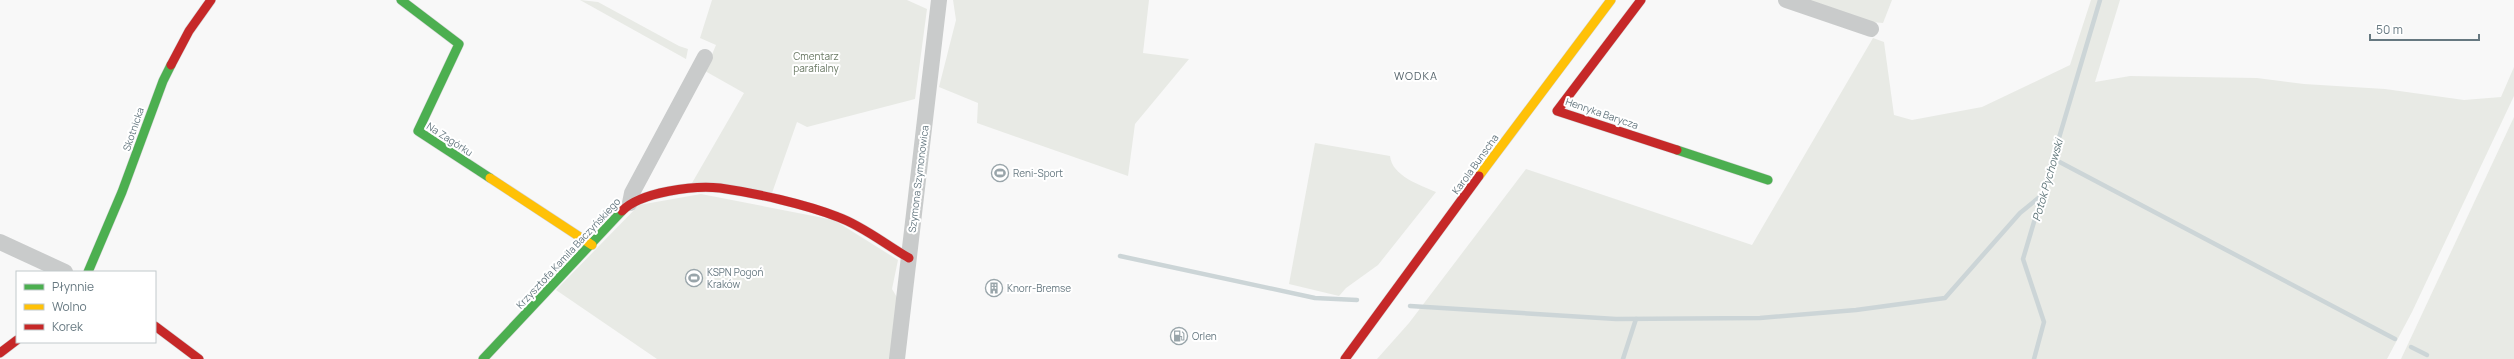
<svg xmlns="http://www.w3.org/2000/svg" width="2514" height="359" viewBox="0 0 2514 359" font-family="Manrope,sans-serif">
<rect width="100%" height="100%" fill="#f8f8f8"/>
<!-- green -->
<g fill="#e8eae5">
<path d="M580,0L598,2L679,46L688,49L686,59Z"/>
<path d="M712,0H907L927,9L915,99L807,127L797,122L772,193L692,183L744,93L705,71L716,45L700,38Z"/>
<path d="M953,0H1149L1143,53L1189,59L1135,124L1128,176L977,123L978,103L939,87L956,20Z"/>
<path d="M1797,0H1892L1883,23L1860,21Z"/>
<path d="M2091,0H2120L2095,82L2130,76L2257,78L2304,84L2385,89L2464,100L2501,97L2514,67V96L2412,312L2387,359H1377L1409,323L1526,169L1752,245L1873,38L1884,42L1894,115L1912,120L1982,107L2070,65Z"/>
<path d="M2514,117V359H2401Z"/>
<path d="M1315,143L1390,156C1392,176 1420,185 1436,192L1378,265L1346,288L1339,296L1289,284Z"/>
<path d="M701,194L834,220L898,260L892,289L898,299L890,359H657L556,290L639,205Z"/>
</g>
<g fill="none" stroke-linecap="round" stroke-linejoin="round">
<!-- stream -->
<g stroke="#ccd5d7" stroke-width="4.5">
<path d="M2052,158L2395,339"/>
<path d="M1120,256L1315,298L1357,300"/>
<path d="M1410,306L1616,319L1760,318L1856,310L1945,298L2020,213L2042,195"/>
<path d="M2411,347L2427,355"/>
<path d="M1623,359L1636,319"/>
<path d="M2034,359L2044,322L2023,259L2100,0"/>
</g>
<!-- fast casing -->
<g stroke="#d4d5d6" stroke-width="10">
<g id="fast">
<path d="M401,0L459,44L418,131L490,178"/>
<path d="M1677,150L1768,180"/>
<path d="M88,272L122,192L163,81L171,65"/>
<path d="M483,359L622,211"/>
</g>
</g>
<!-- slow casing -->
<g stroke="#d4d5d6" stroke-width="10">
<g id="slow">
<path d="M1479,176L1611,0"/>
<path d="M490,178L592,245"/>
</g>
</g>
<!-- jam casing -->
<g stroke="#d4d5d6" stroke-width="10">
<g id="jam">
<path d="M1641,0L1557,111L1677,150"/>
<path d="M171,65L189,31L211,0"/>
<path d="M622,211C640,192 695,185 720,188C755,193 805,204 838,217C863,226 886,245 909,258"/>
<path d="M155,326L199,359"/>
<path d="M0,353L17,340"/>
<path d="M1345,359L1479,176"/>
</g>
</g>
<!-- street -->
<g stroke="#c9cbcb" stroke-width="16">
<path d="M1786,0L1871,29"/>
<path d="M630,203L632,193L705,57"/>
<path d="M0,242L65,272"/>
<path d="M897,359L939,0"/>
</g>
<!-- fast -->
<use href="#fast" stroke="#4caf50" stroke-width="9"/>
<!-- slow -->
<use href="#slow" stroke="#ffc107" stroke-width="9"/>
<!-- jam -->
<use href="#jam" stroke="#c62828" stroke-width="9"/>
</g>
<!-- icons -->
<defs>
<g id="stadium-ring" transform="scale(0.9)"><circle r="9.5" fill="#fff" stroke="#99a5aa" stroke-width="1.5"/><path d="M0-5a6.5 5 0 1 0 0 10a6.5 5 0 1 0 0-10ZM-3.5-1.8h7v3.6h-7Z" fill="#99a5aa"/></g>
<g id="building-ring" transform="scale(0.9)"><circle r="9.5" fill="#fff" stroke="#99a5aa" stroke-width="1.5"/><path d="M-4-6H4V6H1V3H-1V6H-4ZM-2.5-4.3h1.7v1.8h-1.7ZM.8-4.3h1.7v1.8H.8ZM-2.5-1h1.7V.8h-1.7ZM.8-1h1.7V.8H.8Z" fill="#99a5aa"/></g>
<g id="fuel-ring" transform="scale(0.9)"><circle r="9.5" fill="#fff" stroke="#99a5aa" stroke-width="1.5"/><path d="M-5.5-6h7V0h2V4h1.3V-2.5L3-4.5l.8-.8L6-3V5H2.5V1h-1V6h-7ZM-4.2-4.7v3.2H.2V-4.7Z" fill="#99a5aa"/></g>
</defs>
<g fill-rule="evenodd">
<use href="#stadium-ring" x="1000" y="173"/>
<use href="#stadium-ring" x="694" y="278"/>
<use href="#building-ring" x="994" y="288"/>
<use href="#fuel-ring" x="1179" y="336"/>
</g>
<g text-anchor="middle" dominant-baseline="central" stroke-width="4" stroke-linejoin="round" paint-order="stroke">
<!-- park labels -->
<g font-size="10" fill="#6a7964" stroke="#fff">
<text x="816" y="56">Cmentarz<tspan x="816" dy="12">parafialny</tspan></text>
</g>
<!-- street labels -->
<g font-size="10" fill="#667880" stroke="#fff">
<text transform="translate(1602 113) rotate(19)">Henryka Barycza</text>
<text transform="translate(133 129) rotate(-71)">Skotnicka</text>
<text transform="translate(450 139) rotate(33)">Na Zagórku</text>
<text transform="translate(1475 164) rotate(-54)">Karola Bunscha</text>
<text transform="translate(918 179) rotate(-83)">Szymona Szymonowica</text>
<text transform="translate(568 253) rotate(-47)">Krzysztofa Kamila Baczyńskiego</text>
</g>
<!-- poi labels -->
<g font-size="10" fill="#667880" stroke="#fff" text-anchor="start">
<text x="1013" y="173">Reni-Sport</text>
<text x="707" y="272">KSPN Pogoń<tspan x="707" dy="12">Kraków</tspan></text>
<text x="1007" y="288">Knorr-Bremse</text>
<text x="1192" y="336">Orlen</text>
</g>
<!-- neighbourhood labels -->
<g font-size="11" letter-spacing="1" fill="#57656c" stroke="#fff">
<text x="1416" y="75">WODKA</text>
</g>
<!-- water labels -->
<g font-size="11" font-style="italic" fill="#60767a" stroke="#fff">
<text transform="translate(2047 180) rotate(-74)">Potok Pychowski</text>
</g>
</g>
<!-- legend -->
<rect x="16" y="271" width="140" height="72" fill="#ffffff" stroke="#c2c9cc"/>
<rect x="24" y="284" width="20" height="6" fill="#4caf50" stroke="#c2c9cc"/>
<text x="52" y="291" font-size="12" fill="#667880">Płynnie</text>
<rect x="24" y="304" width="20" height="6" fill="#ffc107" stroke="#c2c9cc"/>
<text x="52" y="311" font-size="12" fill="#667880">Wolno</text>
<rect x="24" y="324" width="20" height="6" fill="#c62828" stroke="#c2c9cc"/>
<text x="52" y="331" font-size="12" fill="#667880">Korek</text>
<!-- scale -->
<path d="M2370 34v6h109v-6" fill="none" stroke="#667880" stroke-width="2"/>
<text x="2376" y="34" font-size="12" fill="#667880" stroke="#ffffff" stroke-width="3" paint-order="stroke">50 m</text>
</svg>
